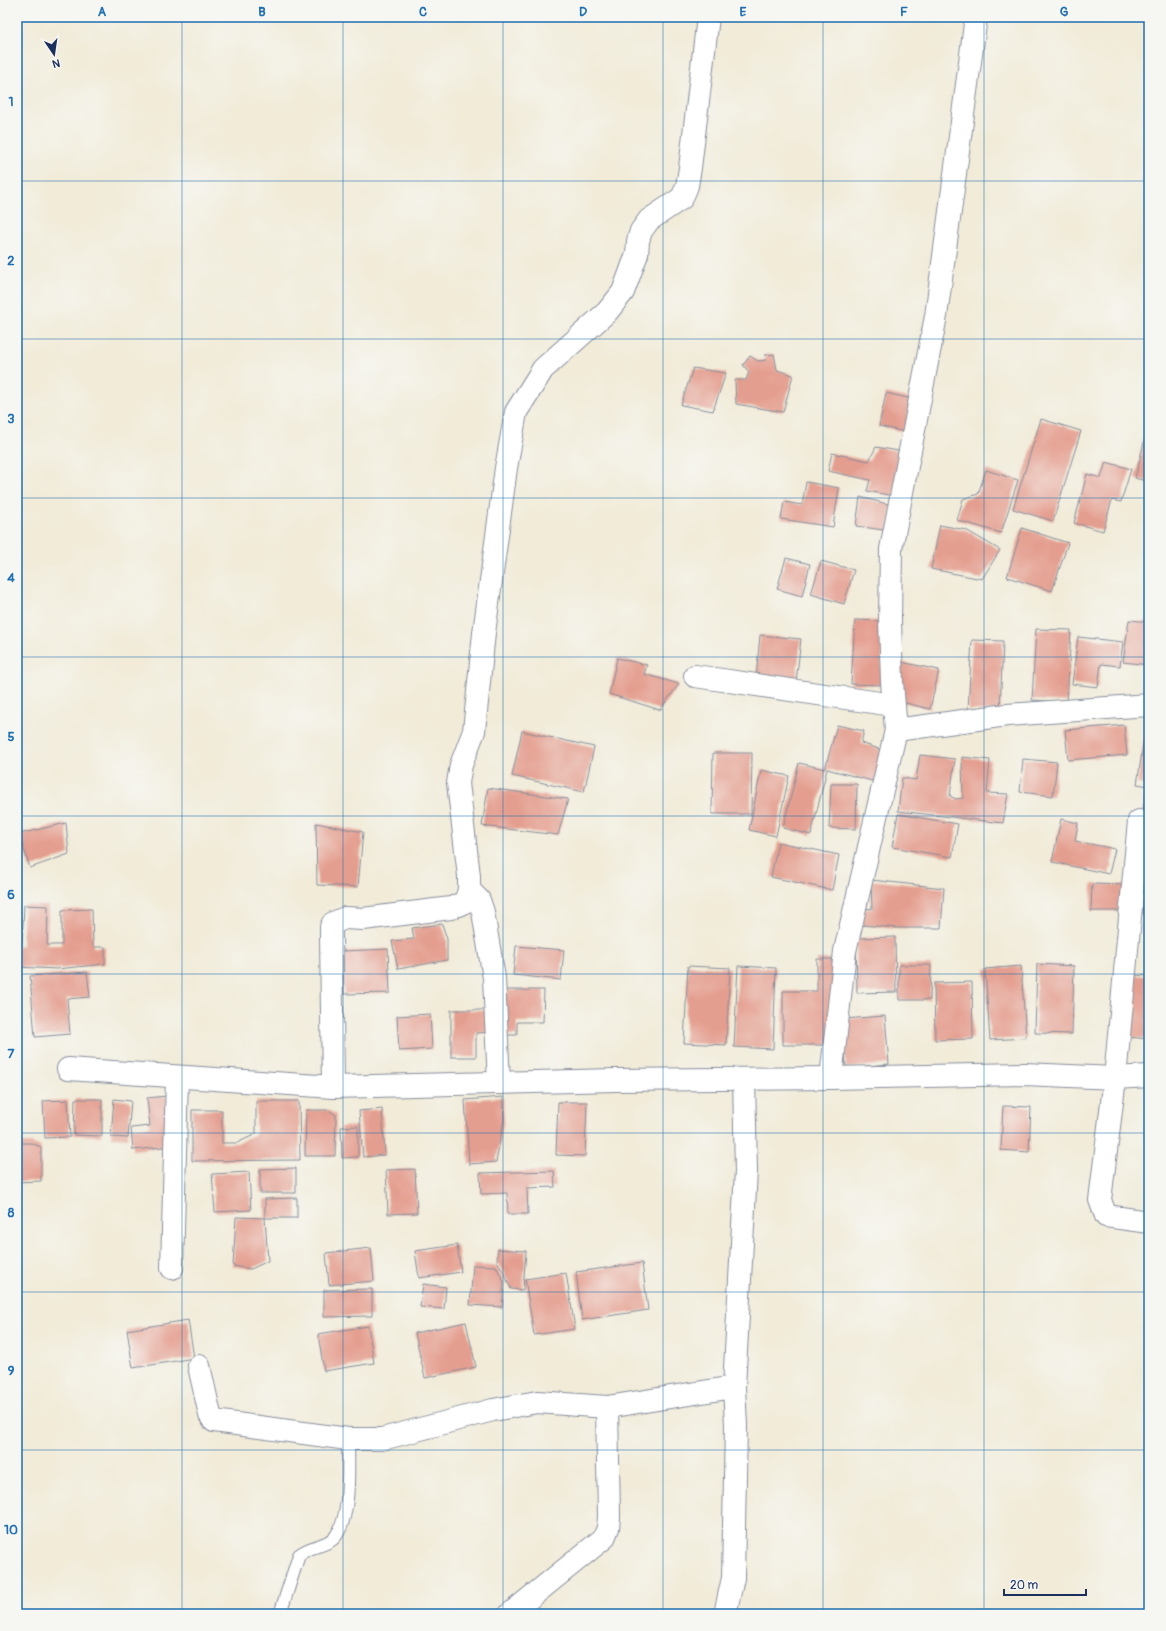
<svg xmlns="http://www.w3.org/2000/svg" width="1166" height="1631" viewBox="0 0 1166 1631" font-family="Pangolin,sans-serif">
<rect width="100%" height="100%" fill="#f6f6f2"/>
<filter id="ink" filterUnits="userSpaceOnUse"><feTurbulence type="fractalNoise" baseFrequency=".025" numOctaves="2"/><feDisplacementMap in="SourceGraphic" scale="8" xChannelSelector="R" yChannelSelector="G"/><feConvolveMatrix kernelMatrix="1 2 1 2 8 2 1 2 1" color-interpolation-filters="sRGB"/></filter>
<filter id="wash" filterUnits="userSpaceOnUse"><feTurbulence type="fractalNoise" baseFrequency=".012" numOctaves="4" result="noise"/><feDisplacementMap in="SourceGraphic" scale="16" xChannelSelector="R" yChannelSelector="G"/><feGaussianBlur stdDeviation="0.9" result="paint"/><feColorMatrix in="noise" values="0 0 0 0 0 0 0 0 0 0 0 0 0 0 0 0 0 1.4 0 .05"/><feComposite in="paint" operator="in"/></filter>
<g filter="url(#wash)">
<rect width="100%" height="100%" fill="#f1ebd8"/>
<g id="blocks">
<!-- building -->
<g fill="#e49e8f">
<path d="M774,354L777,370L793,375L783,412L736,404L735,380H746L749,372L743,365L750,356L758,361L766,360L765,355Z"/>
<path d="M693,368L726,373L713,411L681,405Z"/>
<path d="M886,393L912,399L905,432L879,426Z"/>
<path d="M1041,419L1081,431L1053,521L1013,509Z"/>
<path d="M1145,438L1149,439V482L1135,478Z"/>
<path d="M876,447L904,452L894,496L867,491L870,480L828,471L832,453L869,461Z"/>
<path d="M1106,462L1131,469L1121,502L1112,500L1103,531L1074,523L1087,474L1101,478Z"/>
<path d="M986,470L1018,480L1001,533L957,520L963,499L978,494Z"/>
<path d="M806,482L839,488L833,527L781,519L784,502L802,505Z"/>
<path d="M860,497L891,505L890,531L856,526Z"/>
<path d="M940,525L966,530L1000,550L982,579L931,569Z"/>
<path d="M1022,528L1068,543L1052,591L1007,577Z"/>
<path d="M786,558L810,564L802,596L777,589Z"/>
<path d="M821,561L854,570L844,604L811,594Z"/>
<path d="M855,620L884,621L881,685L851,684Z"/>
<path d="M1129,620L1149,622V665L1123,662Z"/>
<path d="M1036,629L1071,630L1067,702L1032,700Z"/>
<path d="M760,635L801,639L796,683L756,679Z"/>
<path d="M1078,637L1123,642L1120,666L1101,664L1098,687L1072,684Z"/>
<path d="M972,640L1003,641L1000,711L968,710Z"/>
<path d="M617,658L647,665L644,674L679,684L660,710L609,694Z"/>
<path d="M901,662L939,670L930,709L901,702Z"/>
<path d="M1147,721L1149,722V786L1137,784Z"/>
<path d="M837,725L864,731L861,743L882,750L876,782L827,769L811,835L783,828L799,763L825,769Z"/>
<path d="M1124,725L1127,755L1068,760L1065,730Z"/>
<path d="M522,731L594,747L584,792L512,776Z"/>
<path d="M713,753H752L751,814H712Z"/>
<path d="M920,755L955,759L950,796L956,799L963,798L962,757L990,760L987,793L1008,794L1003,823L898,811L902,778L916,780Z"/>
<path d="M1023,759L1057,762L1053,796L1020,792Z"/>
<path d="M761,770L789,776L776,836L749,830Z"/>
<path d="M831,784H857L856,829L829,828Z"/>
<path d="M488,788L568,799L558,835L482,826Z"/>
<path d="M1146,793H1149V830L1140,828Z"/>
<path d="M898,814L958,824L952,857L892,847Z"/>
<path d="M1061,819L1078,823L1075,841L1115,849L1109,874L1052,862Z"/>
<path d="M66,823L69,854L30,868L19,834Z"/>
<path d="M316,823L363,832L358,887L317,885Z"/>
<path d="M778,842L839,855L832,890L771,877Z"/>
<path d="M871,880L944,888L941,928H898L861,925L863,908L872,909Z"/>
<path d="M1146,881L1149,882V914H1143Z"/>
<path d="M1092,884L1129,885L1128,911H1091Z"/>
<path d="M24,905L48,906L47,945H62V910L92,909L93,947H105V964L57,969L17,967V946H22Z"/>
<path d="M442,924L447,939V960L398,969L392,941L414,939L412,928Z"/>
<path d="M895,937L896,992L857,993L856,938Z"/>
<path d="M516,946L564,950L561,980L513,975Z"/>
<path d="M388,949L390,993L344,994L343,951Z"/>
<path d="M817,959H835V1045H783V991H817Z"/>
<path d="M1037,964L1074,966L1072,1034L1035,1033Z"/>
<path d="M899,965H931L930,1000H899Z"/>
<path d="M688,966L730,968L726,1045L684,1043Z"/>
<path d="M738,966L776,968L773,1049L734,1047Z"/>
<path d="M1021,966L1026,1038L990,1040L985,969Z"/>
<path d="M87,972L90,997L67,999L70,1034L35,1037L30,976Z"/>
<path d="M1131,975L1149,976V1039L1128,1037Z"/>
<path d="M972,982L973,1039L935,1040L934,983Z"/>
<path d="M504,990H544L543,1022H517V1035H503Z"/>
<path d="M451,1010H491L492,1032L476,1033V1057H451Z"/>
<path d="M430,1014L432,1049L399,1051L397,1016Z"/>
<path d="M885,1016L889,1064L846,1068L843,1019Z"/>
<path d="M167,1096L172,1146L133,1150L131,1128L150,1126L147,1098Z"/>
<path d="M503,1097L504,1119L496,1162L469,1164L465,1100Z"/>
<path d="M75,1099H102V1136L74,1135Z"/>
<path d="M114,1099L131,1101L128,1138L111,1137Z"/>
<path d="M68,1100L70,1137L45,1138L43,1101Z"/>
<path d="M256,1101H299L300,1160L192,1161V1110H222V1143H237L256,1134Z"/>
<path d="M558,1102H587L585,1156L556,1155Z"/>
<path d="M1003,1106L1031,1107L1029,1152L1001,1150Z"/>
<path d="M382,1109L385,1155L363,1157L359,1111Z"/>
<path d="M306,1110H328L336,1115L335,1156H305Z"/>
<path d="M358,1126V1157L342,1158L341,1127Z"/>
<path d="M17,1143H31L41,1147V1181L17,1182Z"/>
<path d="M296,1168V1193H260V1169Z"/>
<path d="M415,1169L417,1213L388,1214L386,1170Z"/>
<path d="M554,1171L555,1187L527,1188L528,1214H508L507,1193L481,1194L480,1173Z"/>
<path d="M249,1172L251,1210L215,1212L212,1174Z"/>
<path d="M297,1198V1218H265V1199Z"/>
<path d="M236,1217L265,1218L268,1261L251,1269L233,1266Z"/>
<path d="M457,1245L461,1272L419,1278L415,1251Z"/>
<path d="M371,1248L374,1281L329,1285L326,1253Z"/>
<path d="M498,1249L526,1251L523,1290L511,1289L502,1269L497,1261Z"/>
<path d="M642,1263L648,1310L582,1320L576,1272Z"/>
<path d="M473,1265L496,1266L504,1282L502,1307L470,1305Z"/>
<path d="M566,1273L575,1329L534,1335L525,1279Z"/>
<path d="M423,1284L446,1287L444,1309L420,1307Z"/>
<path d="M372,1289V1316L324,1317V1290Z"/>
<path d="M188,1320L194,1358L133,1368L127,1330Z"/>
<path d="M466,1322L476,1367L425,1378L415,1333Z"/>
<path d="M368,1326L374,1363L324,1371L318,1334Z"/>
</g>
</g>
</g>
<g filter="url(#ink)">
<use href="#blocks" fill-opacity="0" stroke="#868d9b" stroke-width="1"/>
<g fill="none" stroke-linecap="round" stroke-linejoin="round">
<!-- lane casing -->
<g stroke="#868d9b" stroke-width="14">
<path id="lane" d="M280,1614L299,1555C309,1546 323,1547 333,1539C352,1522 348,1463 348,1439"/>
</g>
<!-- street casing -->
<g stroke="#868d9b" stroke-width="24">
<g id="street">
<path d="M695,676L893,705"/>
<path d="M896,730L892,682L890,621L891,549L936,316L976,17"/>
<path d="M1139,821L1115,1078L1100,1200L1106,1216L1149,1222"/>
<path d="M469,890L479,900L483,912L494,978L499,1083"/>
<path d="M68,1069L333,1087L616,1080L831,1078L1024,1074L1115,1078L1149,1076"/>
<path d="M831,1078L845,951L896,730L1007,715L1149,705"/>
<path d="M333,1087L331,936V927L333,923L345,918L363,919L451,908L465,902L469,890V876L458,783L461,765L474,731L484,633L506,468L516,412L543,369L607,312L623,292L637,254L638,241L641,231L649,220L682,198L687,186L690,168L708,17"/>
<path d="M172,1268L177,1077"/>
<path d="M199,1366L210,1415L214,1421L348,1439H382L493,1410L537,1402L607,1407"/>
<path d="M510,1614L604,1538L608,1528L609,1517L607,1407L734,1387"/>
<path d="M725,1614L733,1578L736,1425L734,1387L746,1171L744,1079"/>
</g>
</g>
<!-- lane -->
<use href="#lane" stroke="#fff" stroke-width="12"/>
<!-- street -->
<use href="#street" stroke="#fff" stroke-width="22"/>
</g>
</g>
<!-- grid -->
<path fill="none" stroke="#1f6fb2" stroke-width="1" stroke-opacity="0.55" d="M182,17V1614M343,17V1614M503,17V1614M663,17V1614M823,17V1614M984,17V1614M17,181H1149M17,339H1149M17,498H1149M17,657H1149M17,816H1149M17,974H1149M17,1133H1149M17,1292H1149M17,1450H1149"/>
<!-- margin -->
<rect width="1166" height="1631" fill="none" stroke="#f6f6f2" stroke-width="44"/>
<!-- north arrow -->
<g transform="translate(54 54) rotate(167)" stroke="#f6f6f2" stroke-width="3" paint-order="stroke">
<path d="M0-3L7 15L0 10L-7 15Z" fill="#1b2f5e"/>
<text y="-6" font-size="11" font-weight="bold" text-anchor="middle" fill="#1b2f5e">N</text>
</g>
<!-- scale -->
<path d="M1004 1589v6h82v-6" fill="none" stroke="#1b2f5e" stroke-width="2"/>
<text x="1010" y="1589" font-size="12" fill="#1b2f5e" stroke="#f6f6f2" stroke-width="3" paint-order="stroke">20 m</text>
<rect x="22" y="22" width="1122" height="1587" fill="none" stroke="#1f6fb2" stroke-width="1.5"/>
<g font-size="13" text-anchor="middle" font-weight="bold" fill="#1f6fb2">
<text x="102" y="16">A</text>
<text x="262" y="16">B</text>
<text x="423" y="16">C</text>
<text x="583" y="16">D</text>
<text x="743" y="16">E</text>
<text x="904" y="16">F</text>
<text x="1064" y="16">G</text>
<text x="11" y="106">1</text>
<text x="11" y="265">2</text>
<text x="11" y="423">3</text>
<text x="11" y="582">4</text>
<text x="11" y="741">5</text>
<text x="11" y="899">6</text>
<text x="11" y="1058">7</text>
<text x="11" y="1217">8</text>
<text x="11" y="1375">9</text>
<text x="11" y="1534">10</text>
</g>
</svg>
